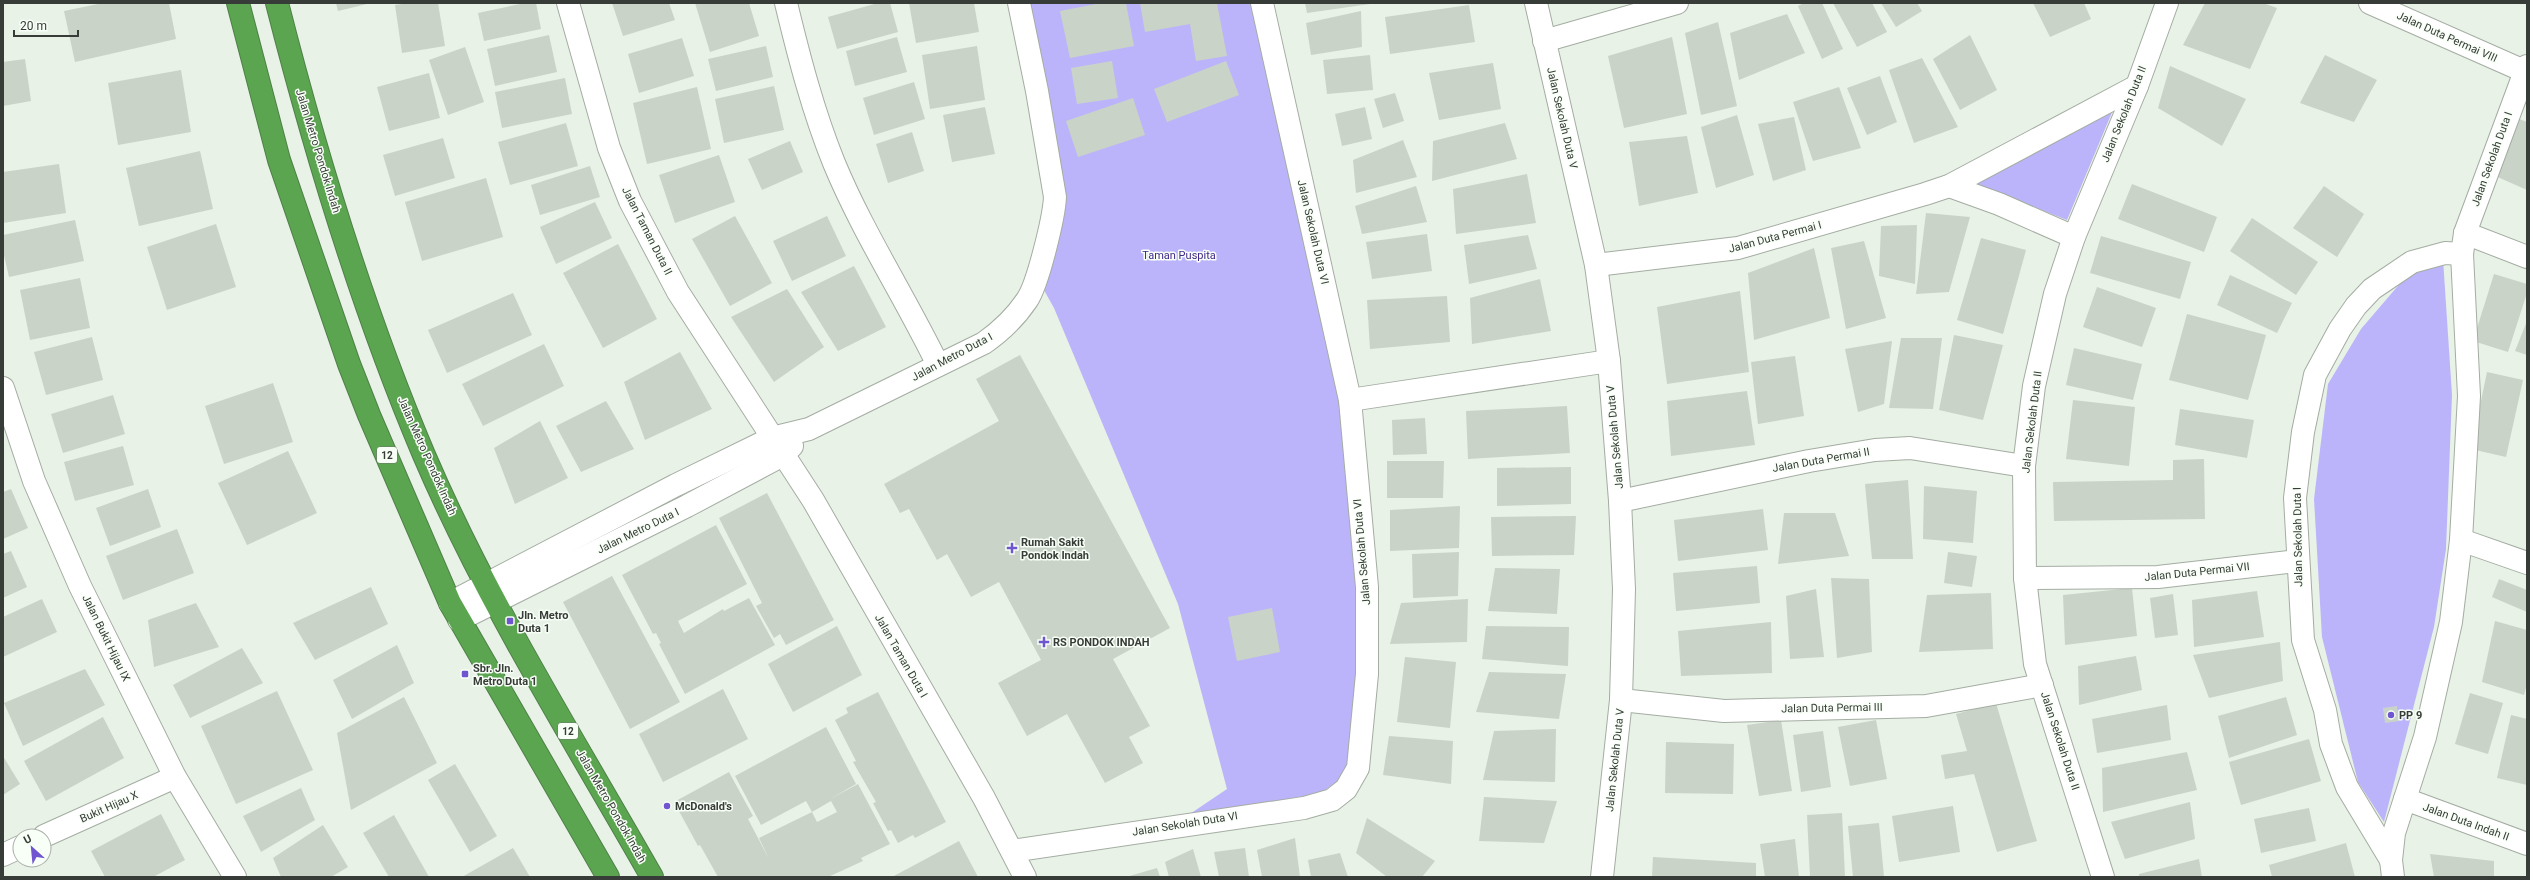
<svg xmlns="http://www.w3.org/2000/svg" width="2530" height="880" viewBox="0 0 2530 880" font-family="Roboto,sans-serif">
<rect width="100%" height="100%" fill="#e8f2e7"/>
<!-- green -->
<g fill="#bbb4fa">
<path d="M1016,3H1266L1347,392L1365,587L1357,767L1303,806L1175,824L1227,789L1178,604L1054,308L1035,274L1051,208Z"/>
<path d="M2113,110L2067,220L1971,182Z"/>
<path d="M2443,259L2452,395L2446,549L2434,627L2384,822L2358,782L2322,637L2314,499L2328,384L2361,329L2403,280Z"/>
</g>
<!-- building -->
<g fill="#cad3c8" fill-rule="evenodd">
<path d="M103,3H169L176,39L75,62L64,11Z"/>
<path d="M336,3H367V4L338,11Z"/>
<path d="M409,3H438L445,46L402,53L395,5Z"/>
<path d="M525,3H536L541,29L484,41L478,13Z"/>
<path d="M612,3H669L675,20L623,36Z"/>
<path d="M695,3H749L759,36L710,52Z"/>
<path d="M878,3H890L898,32L837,49L828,17Z"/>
<path d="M909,3H974L979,32L916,43Z"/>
<path d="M1101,3H1126L1134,46L1070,58L1060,11Z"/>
<path d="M1140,3H1217L1227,56L1196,61L1190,24L1145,32Z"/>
<path d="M1305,3H1370V4L1307,13Z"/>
<path d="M1804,3H1822L1843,49L1822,59L1798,6Z"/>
<path d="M1833,3H1872L1887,32L1857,47Z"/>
<path d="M1881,3H1917L1922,11L1896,27Z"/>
<path d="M2033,3H2084L2091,19L2050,37Z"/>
<path d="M2205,3H2263L2277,8L2250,69L2183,45Z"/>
<path d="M1469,5L1475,42L1390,54L1385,17Z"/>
<path d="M1361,11L1362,47L1311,55L1306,23Z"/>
<path d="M1787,14L1805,53L1739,80L1730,33Z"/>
<path d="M1718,22L1737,106L1701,115L1685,33Z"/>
<path d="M549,35L557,72L495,86L487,49Z"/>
<path d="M1970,35L1997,90L1960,110L1933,59Z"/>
<path d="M897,37L907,72L855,86L846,51Z"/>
<path d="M1672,37L1687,114L1624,128L1608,56Z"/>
<path d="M682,38L694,76L639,93L628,54Z"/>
<path d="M766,46L773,77L716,91L708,59Z"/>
<path d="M977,46L985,100L930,109L922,55Z"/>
<path d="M465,47L484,102L448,115L429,60Z"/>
<path d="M1370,55L1373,90L1327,94L1323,60Z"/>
<path d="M2325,55L2377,80L2354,122L2300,103Z"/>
<path d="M1922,58L1958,127L1914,143L1889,70Z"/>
<path d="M25,59L31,101L3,106V62Z"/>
<path d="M1112,61L1118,98L1077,104L1071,68Z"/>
<path d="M1226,61L1239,95L1167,122L1154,89Z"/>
<path d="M1493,63L1501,109L1439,120L1429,73Z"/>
<path d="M2170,66L2246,99L2222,146L2158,108Z"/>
<path d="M181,70L191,132L118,145L108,83Z"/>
<path d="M429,73L440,118L389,131L377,87Z"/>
<path d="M1880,76L1897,122L1867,135L1847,88Z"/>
<path d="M565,78L572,114L502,128L495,92Z"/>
<path d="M914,82L925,119L874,135L863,98Z"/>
<path d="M774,86L784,130L724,143L715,99Z"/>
<path d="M697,87L711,149L647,164L633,103Z"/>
<path d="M1839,87L1861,148L1813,161L1793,102Z"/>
<path d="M1395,93L1404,121L1383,128L1374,99Z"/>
<path d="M1133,98L1145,135L1078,157L1066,121Z"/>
<path d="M985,107L995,154L952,162L943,115Z"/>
<path d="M1365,107L1372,139L1342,146L1335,114Z"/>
<path d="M1737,115L1754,175L1716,188L1701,127Z"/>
<path d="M1794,117L1806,170L1773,181L1758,124Z"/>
<path d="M2517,118L2527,122V190L2493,175Z"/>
<path d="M566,123L578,166L510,185L498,142Z"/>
<path d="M1505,123L1517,159L1432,181L1433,141Z"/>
<path d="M912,132L924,171L888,183L876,144Z"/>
<path d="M1687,136L1698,193L1639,206L1629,142Z"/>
<path d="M443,138L455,178L395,196L383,155Z"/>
<path d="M1403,140L1417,177L1356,193L1353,160Z"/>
<path d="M790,141L803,172L762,190L748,159Z"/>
<path d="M200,151L213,209L139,226L126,168Z"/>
<path d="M719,155L735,202L675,223L659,175Z"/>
<path d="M59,164L66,213L3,223V172Z"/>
<path d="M590,166L600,197L540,215L531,185Z"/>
<path d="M1527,174L1536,223L1456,234L1453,189Z"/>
<path d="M486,178L503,237L422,261L405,202Z"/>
<path d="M2132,184L2217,217L2204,252L2118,219Z"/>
<path d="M1416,186L1427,222L1362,234L1355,206Z"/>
<path d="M2324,186L2364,214L2337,257L2293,228Z"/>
<path d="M595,202L612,238L556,264L540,227Z"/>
<path d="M1926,213L1970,217L1949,292L1916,294Z"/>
<path d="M735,216L772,283L730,306L692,239Z"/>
<path d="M827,216L846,256L792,281L773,241Z"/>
<path d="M2252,218L2318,262L2296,295L2230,251Z"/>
<path d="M75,220L84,261L9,277L3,251V235Z"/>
<path d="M216,224L236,287L167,310L147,247Z"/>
<path d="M1917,225L1915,284L1879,276L1881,226Z"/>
<path d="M1427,234L1432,271L1372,279L1366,242Z"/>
<path d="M1528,235L1537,269L1469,284L1464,245Z"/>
<path d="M2101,236L2191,262L2180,299L2090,273Z"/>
<path d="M1981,238L2026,250L2003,334L1957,320Z"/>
<path d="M1864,241L1886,318L1846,329L1831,248Z"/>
<path d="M618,244L657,319L603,348L563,273Z"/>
<path d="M1814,248L1830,318L1754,340L1748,273Z"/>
<path d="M854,266L886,327L838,351L801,292Z"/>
<path d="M2494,274L2527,284V293L2508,352L2473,341Z"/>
<path d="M2230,275L2292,303L2277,333L2217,305Z"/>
<path d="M80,278L90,328L30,340L20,290Z"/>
<path d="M1540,279L1551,331L1472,344L1470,298Z"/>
<path d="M2097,287L2156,308L2142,347L2083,327Z"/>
<path d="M787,289L824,347L774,382L731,317Z"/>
<path d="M1740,291L1749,372L1667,384L1657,307Z"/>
<path d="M513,293L532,335L447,373L428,330Z"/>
<path d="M1447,296L1450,342L1370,349L1367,300Z"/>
<path d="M2187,314L2266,335L2248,400L2169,380Z"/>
<path d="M2527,321V355L2515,351Z"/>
<path d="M1954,335L2003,345L1983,420L1939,410Z"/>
<path d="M92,337L103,380L46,395L34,352Z"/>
<path d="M1901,338H1942L1933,409L1889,408Z"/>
<path d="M1892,341L1884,404L1858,412L1845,349Z"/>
<path d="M544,344L564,386L483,426L462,384Z"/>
<path d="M2074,348L2142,364L2133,400L2066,385Z"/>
<path d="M680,352L712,409L645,440L624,382Z"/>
<path d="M1020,355L1170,628L1113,659L1150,726L1129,737L1143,763L1105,783L1067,714L1027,736L998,683L1041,660L999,582L971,597L947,554L937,560L909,509L900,513L884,484L999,421L976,379Z"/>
<path d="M1795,356L1804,416L1758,424L1751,362Z"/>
<path d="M2487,372L2523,380L2506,457L2471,449Z"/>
<path d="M273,383L293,442L224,464L205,406Z"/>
<path d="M1747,391L1755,445L1671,456L1667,401Z"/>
<path d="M113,395L125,434L63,453L51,414Z"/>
<path d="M2073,400L2135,407L2129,466L2066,459Z"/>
<path d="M606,401L634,449L581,472L556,426Z"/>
<path d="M1567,406L1570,453L1468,459L1466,411Z"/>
<path d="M2180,409L2254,420L2247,458L2175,445Z"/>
<path d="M1425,418L1427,454L1393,455L1392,420Z"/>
<path d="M540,421L568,478L515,504L494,448Z"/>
<path d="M123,446L134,485L75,501L64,462Z"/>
<path d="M288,451L317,513L247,545L218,483Z"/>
<path d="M2204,459L2205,519L2054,521L2053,482L2173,480V460Z"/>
<path d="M1387,461H1444L1443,498H1387Z"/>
<path d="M1571,467V504L1497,506V468Z"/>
<path d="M1908,480L1913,559H1872L1865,484Z"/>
<path d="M1924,486L1977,491L1973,543L1923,539Z"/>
<path d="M11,489L28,528L3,539V492Z"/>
<path d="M148,489L161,527L110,546L96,508Z"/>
<path d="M767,493L834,620L786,645L780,634L774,638L756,606L762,603L719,518Z"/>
<path d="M1460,506L1459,548L1390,551V510Z"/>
<path d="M1763,509L1768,550L1678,561L1674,520Z"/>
<path d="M1784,513H1835L1849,556L1778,564Z"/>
<path d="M1576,516L1574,555L1492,556L1491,517Z"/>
<path d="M716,525L747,584L678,621L684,633L723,609L724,611L749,598L775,645L685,694L659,644L661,643L656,633L653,634L622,575Z"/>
<path d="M177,529L194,573L123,600L106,556Z"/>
<path d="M11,551L27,587L3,598V554Z"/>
<path d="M1459,552L1458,596L1413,598L1412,554Z"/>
<path d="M1948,552L1977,556L1972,587L1944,583Z"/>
<path d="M1757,566L1760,603L1676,611L1673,573Z"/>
<path d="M1495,568L1560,569L1557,614L1488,611Z"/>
<path d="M612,576L680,702L630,729L563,602Z"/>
<path d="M1831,578L1869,579L1872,652L1837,658Z"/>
<path d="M2499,579L2527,590V612L2492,597Z"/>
<path d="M371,587L388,624L315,660L293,623Z"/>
<path d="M2132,588L2137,636L2065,645L2063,595Z"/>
<path d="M1816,589L1824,657L1790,659L1786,596Z"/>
<path d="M2257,591L2264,637L2194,647L2192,600Z"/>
<path d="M1991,593L1993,649L1919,652L1927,595Z"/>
<path d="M2173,594L2178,635L2155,638L2150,598Z"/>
<path d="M42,599L57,632L3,657V617Z"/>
<path d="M1468,599L1467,642L1390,644L1401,603Z"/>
<path d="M196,603L219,647L154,667L148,620Z"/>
<path d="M1272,608L1280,652L1237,661L1228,617Z"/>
<path d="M2495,621L2527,630V684L2524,695L2482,682Z"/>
<path d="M1771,622L1772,673L1681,676L1678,631Z"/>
<path d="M837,626L862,675L793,712L768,664Z"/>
<path d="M1486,626L1569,627L1568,666L1482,659Z"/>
<path d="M2280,642L2283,681L2209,698L2193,655Z"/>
<path d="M397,645L414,683L352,719L333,680Z"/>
<path d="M242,648L263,683L190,718L173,685Z"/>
<path d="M2136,656L2142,690L2079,705L2078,666Z"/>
<path d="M1405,657L1456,662L1450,728L1397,722Z"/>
<path d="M85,669L105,705L23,746L4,703Z"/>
<path d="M1489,672L1566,674L1559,719L1476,712Z"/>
<path d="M723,689L748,739L663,782L639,734Z"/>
<path d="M277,691L313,770L236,804L201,726Z"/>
<path d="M878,692L946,822L915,838L913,835L898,843L891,830L888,831L873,803L876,802L853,762L856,761L835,720L848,713L846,708Z"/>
<path d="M2470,693L2503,703L2488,754L2455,744Z"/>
<path d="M404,697L437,763L351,810L337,733Z"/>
<path d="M2286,697L2297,735L2229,758L2218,716Z"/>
<path d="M1996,703L2037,841L1997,852L1974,774L1945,779L1941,755L1967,751L1956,714Z"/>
<path d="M2167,705L2171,740L2097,753L2092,719Z"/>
<path d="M2397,706L2399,721L2385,723L2383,708Z"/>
<path d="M2511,715L2527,719V785L2497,778Z"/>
<path d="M103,717L124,758L46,801L24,761Z"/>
<path d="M1781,720L1792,791L1759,796L1747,725Z"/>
<path d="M1876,720L1887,779L1850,786L1838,727Z"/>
<path d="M826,727L856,784L830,799L858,784L890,844L861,858L863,861L828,877H718L700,845L698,846L674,802L729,772L753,816L748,819L769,859L759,838L812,812L806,801L761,825L735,776ZM831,801L837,812L817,822L812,812Z"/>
<path d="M1556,729L1555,782L1483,780L1494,731Z"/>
<path d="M1823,731L1831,787L1801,792L1793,735Z"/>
<path d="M1389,736L1453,741L1451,784L1383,775Z"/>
<path d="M2309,739L2321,781L2241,805L2229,762Z"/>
<path d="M1666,742L1734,744L1733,794L1665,793Z"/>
<path d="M2187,752L2197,790L2103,812L2102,768Z"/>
<path d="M3,756L20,784L3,795Z"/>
<path d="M455,764L497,836L470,852L428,780Z"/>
<path d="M301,788L315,820L261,852L243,816Z"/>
<path d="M1484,797L1557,801L1544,843L1479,841Z"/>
<path d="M2190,802L2195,839L2125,859L2111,822Z"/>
<path d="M1953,806L1960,852L1899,862L1892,816Z"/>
<path d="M2309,808L2316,841L2261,853L2254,819Z"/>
<path d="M1842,813L1845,877H1810L1807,815Z"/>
<path d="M161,814L185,860L153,877H105L91,851Z"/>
<path d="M394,815L429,877H389L363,833Z"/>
<path d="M1367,818L1435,861L1422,877H1387L1356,853Z"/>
<path d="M1879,823L1884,877H1853L1848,826Z"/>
<path d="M323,825L348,867L331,877H281L273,858Z"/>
<path d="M1295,838L1300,877H1262L1257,850Z"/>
<path d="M1795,839L1799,877H1765L1760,844Z"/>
<path d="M959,841L978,877H892L935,854Z"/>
<path d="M2346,843L2355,877H2272L2269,865Z"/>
<path d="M513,848L530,877H462Z"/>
<path d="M1245,848L1249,877H1219L1214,852Z"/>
<path d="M1193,849L1201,877H1169L1165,862Z"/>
<path d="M1340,853L1348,877H1311L1308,860Z"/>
<path d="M2430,854L2494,861V877H2434Z"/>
<path d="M1653,857L1756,863V877H1652Z"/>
<path d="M2199,859L2202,877H2139V874Z"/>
<path d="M1157,868L1160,877H1126Z"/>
</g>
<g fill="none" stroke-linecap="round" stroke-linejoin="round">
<!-- minor casing -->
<g stroke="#a4ada2" stroke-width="24">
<g id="minor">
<path d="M568,3L609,148L630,201L678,292L813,500L984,798L1025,877"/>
<path d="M786,3C799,57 813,111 834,163C863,233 905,297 938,365"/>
<path d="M1536,3L1596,265L1609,361L1620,501L1624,589L1621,700L1602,877"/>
<path d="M2370,3L2524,71"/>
<path d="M1544,41L1677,3"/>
<path d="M1949,186L1999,204L2074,237"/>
<path d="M2465,233L2527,257"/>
<path d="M1596,265L1738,248L1925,194L1949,186L2137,86"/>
<path d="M3,388L34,481L80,586L175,777L235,877"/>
<path d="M1350,400L1609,361"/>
<path d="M1620,501L1809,461L1875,450L1910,448L2024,466"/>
<path d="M2461,540L2527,563"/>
<path d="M2025,578L2158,577L2297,561"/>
<path d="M450,603L676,485L772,438L809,429L984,343C1001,331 1015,318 1027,300C1038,284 1054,217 1055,197L1037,91L1019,3"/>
<path d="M459,620L687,506L783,455L792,446"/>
<path d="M1621,700L1724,711L1926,706L2042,685"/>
<path d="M2405,799L2527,844"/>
<path d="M44,836L175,777"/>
<path d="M1012,851L1304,808L1332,800L1346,789L1358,768L1367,674V587L1350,400L1262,3"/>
<path d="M3,855L20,847"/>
<path d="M2391,860L2347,787L2331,744L2325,710L2303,640L2295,498L2303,432L2315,375L2340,329L2356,306L2372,289L2412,262L2445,253L2462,254"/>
<path d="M2103,877L2035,664L2025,578L2024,466L2034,386L2055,294L2074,237L2137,86L2167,3"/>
<path d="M2393,877L2391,860L2394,833L2425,737L2451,622L2461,540L2469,396L2462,254L2465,233L2527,66"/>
</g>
</g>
<!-- highway casing -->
<g stroke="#4f8048" stroke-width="24">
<g id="highway">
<path d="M238,3L279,160L349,364L369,415L450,603L608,877"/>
<path d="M277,3C316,156 362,309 424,455C487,602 573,738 652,877"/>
</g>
</g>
<!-- minor -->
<use href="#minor" stroke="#fff" stroke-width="22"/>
<!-- highway -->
<use href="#highway" stroke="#5ba550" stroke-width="22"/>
</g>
<!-- markers -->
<g fill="#6f55cf" stroke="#f7fff6" stroke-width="1.5">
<path d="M1010 542h4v4h4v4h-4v4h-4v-4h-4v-4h4z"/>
<rect x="506" y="617" width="8" height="8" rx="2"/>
<path d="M1042 636h4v4h4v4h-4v4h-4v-4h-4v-4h4z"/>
<rect x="461" y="670" width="8" height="8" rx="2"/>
<circle cx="2391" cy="715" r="4"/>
<circle cx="667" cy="806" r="4"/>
</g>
<g text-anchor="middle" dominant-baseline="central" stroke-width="3" stroke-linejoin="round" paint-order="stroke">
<!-- shield labels -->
<g fill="#f7fff6" stroke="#717671" stroke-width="1">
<rect x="377" y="447" width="20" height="16" rx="3"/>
<rect x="558" y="723" width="20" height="16" rx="3"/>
</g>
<g font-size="10" font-weight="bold" fill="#383c38">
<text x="387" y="455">12</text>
<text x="568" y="731">12</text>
</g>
<!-- street labels -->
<g font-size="11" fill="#383c38" stroke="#f7fff6">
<text transform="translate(2447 37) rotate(24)">Jalan Duta Permai VIII</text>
<text transform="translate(2124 114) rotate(-68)">Jalan Sekolah Duta II</text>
<text transform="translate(1562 118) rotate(77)">Jalan Sekolah Duta V</text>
<text transform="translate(318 151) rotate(73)">Jalan Metro Pondok Indah</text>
<text transform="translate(2492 159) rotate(-70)">Jalan Sekolah Duta I</text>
<text transform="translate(647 231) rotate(63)">Jalan Taman Duta II</text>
<text transform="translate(1313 232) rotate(77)">Jalan Sekolah Duta VI</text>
<text transform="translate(1775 237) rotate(-15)">Jalan Duta Permai I</text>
<text transform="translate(952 357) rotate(-28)">Jalan Metro Duta I</text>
<text transform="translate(2032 422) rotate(-83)">Jalan Sekolah Duta II</text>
<text transform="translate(1615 437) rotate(-95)">Jalan Sekolah Duta V</text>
<text transform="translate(427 456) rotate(66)">Jalan Metro Pondok Indah</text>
<text transform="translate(1821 460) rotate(-10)">Jalan Duta Permai II</text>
<text transform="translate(638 531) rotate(-26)">Jalan Metro Duta I</text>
<text transform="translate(2298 537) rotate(-91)">Jalan Sekolah Duta I</text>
<text transform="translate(1362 552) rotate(-95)">Jalan Sekolah Duta VI</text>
<text transform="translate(2197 572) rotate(-6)">Jalan Duta Permai VII</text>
<text transform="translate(106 638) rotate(64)">Jalan Bukit Hijau IX</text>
<text transform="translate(901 656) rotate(60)">Jalan Taman Duta I</text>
<text transform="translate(1832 708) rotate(-1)">Jalan Duta Permai III</text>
<text transform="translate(2060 741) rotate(72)">Jalan Sekolah Duta II</text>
<text transform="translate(1615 760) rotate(-84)">Jalan Sekolah Duta V</text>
<text transform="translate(611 806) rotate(60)">Jalan Metro Pondok Indah</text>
<text transform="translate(109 807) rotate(-24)">Bukit Hijau X</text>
<text transform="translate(2466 822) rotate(20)">Jalan Duta Indah II</text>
<text transform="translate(1185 824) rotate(-9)">Jalan Sekolah Duta VI</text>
</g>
<!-- park labels -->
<g font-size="11" fill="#42278a" stroke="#f7fff6">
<text x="1179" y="255">Taman Puspita</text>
</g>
<!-- poi labels -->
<g font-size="11" font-weight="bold" fill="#383c38" stroke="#f7fff6" text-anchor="start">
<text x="1021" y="542">Rumah Sakit<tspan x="1021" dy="13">Pondok Indah</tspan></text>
<text x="518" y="615">Jln. Metro<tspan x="518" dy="13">Duta 1</tspan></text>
<text x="1053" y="642">RS PONDOK INDAH</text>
<text x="473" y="668">Sbr. Jln.<tspan x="473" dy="13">Metro Duta 1</tspan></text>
<text x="2399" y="715">PP 9</text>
<text x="675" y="806">McDonald's</text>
</g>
</g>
<!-- border -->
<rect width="2530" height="880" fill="none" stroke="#383c38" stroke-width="8"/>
<!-- north arrow -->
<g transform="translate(32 848) rotate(333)"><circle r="19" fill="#f7fff6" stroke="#abb1aa"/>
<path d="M0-3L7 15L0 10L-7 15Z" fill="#6f55cf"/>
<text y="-6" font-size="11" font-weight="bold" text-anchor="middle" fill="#383c38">U</text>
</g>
<!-- scale -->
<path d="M14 30v6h64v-6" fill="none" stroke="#383c38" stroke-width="2"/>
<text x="20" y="30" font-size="12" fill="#383c38" stroke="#f7fff6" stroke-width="3" paint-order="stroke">20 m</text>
</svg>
